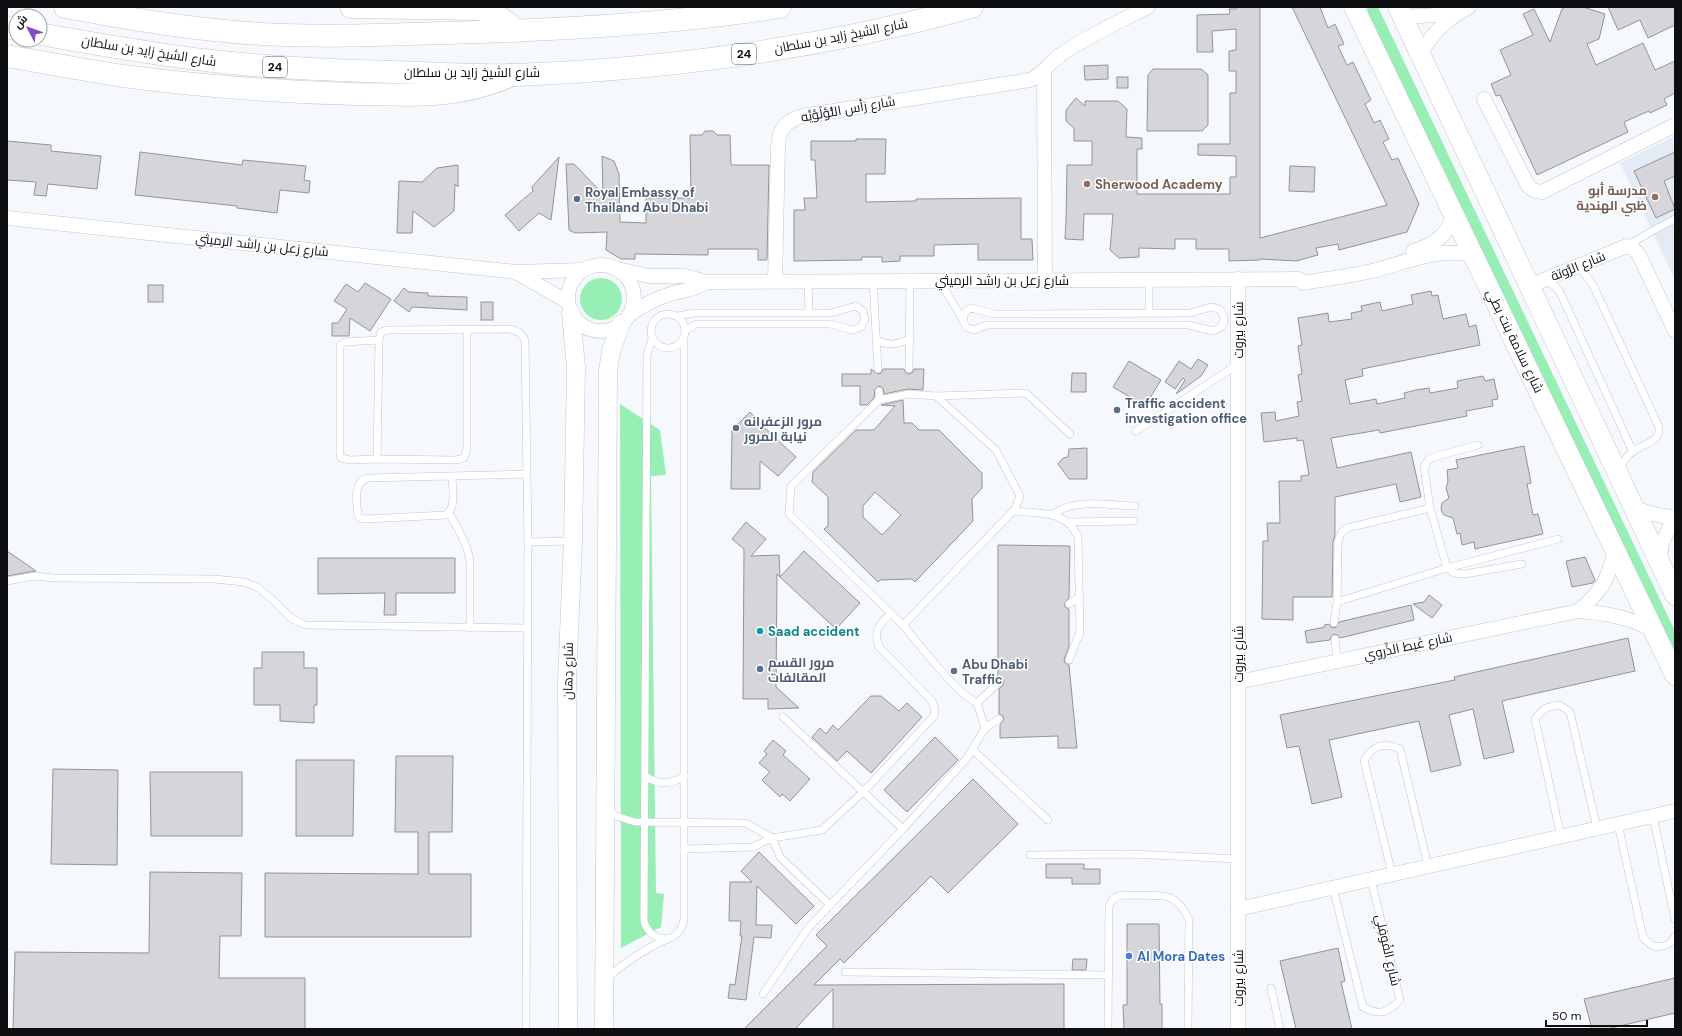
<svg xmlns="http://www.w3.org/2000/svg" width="1682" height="1036" viewBox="0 0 1682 1036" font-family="'DM Sans',Cairo,sans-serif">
<rect width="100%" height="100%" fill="#f5f9fd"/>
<!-- built -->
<path fill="#e3ebf4" d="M1675,136V280L1620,163Z"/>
<!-- green -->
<g fill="#98efb6">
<path d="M1368,7H1378L1675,631V664L1375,27L1367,11Z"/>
<circle cx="601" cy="299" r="21"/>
<path d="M620,404L660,430L666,475L651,476L656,893L664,894L661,927L621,948Z"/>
</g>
<!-- building -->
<g fill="#d6d5d9" stroke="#949397" fill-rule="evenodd">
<path d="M1236,7H1260V238L1387,205L1292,7H1320L1328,28L1335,24L1344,44L1338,46L1347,65L1353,62L1371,100L1365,104L1374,123L1380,120L1389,139L1383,142L1392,160L1398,158L1419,204L1407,232L1339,250L1338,244L1316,248L1318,255L1296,261L1260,259V260L1229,261V249H1196V239H1175V249L1139,248V257L1119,258L1110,250L1113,214H1084L1083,240L1065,239L1066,220L1067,165H1092V141H1074V128L1066,121V110L1076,98L1085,106V101H1118L1127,109L1126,137L1142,138V149H1137V194H1230V177H1236V156L1198,155V144H1230V93H1236V71H1229V51L1236,50V29L1212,31L1213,52H1197V15L1230,14L1229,9H1236Z"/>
<path d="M1565,7H1583L1605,14L1599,39L1587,44L1596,65L1643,43L1655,70L1675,61V93L1664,99L1667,105L1650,113L1649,111L1624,122L1628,132L1537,175L1500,95L1496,96L1491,84L1511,75L1500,50L1533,35L1523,14L1534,9L1550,42L1562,9Z"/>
<path d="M1608,7H1675V25L1648,38L1640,20L1618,30Z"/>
<path d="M1108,65V79L1085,80L1084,66Z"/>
<path d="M1153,69H1201L1208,75V125L1202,131H1147L1148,75Z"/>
<rect x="1117" y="77" width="11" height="11"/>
<path d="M705,131H713L717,135H730L731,165H769L767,260H758V249H708V255L635,254V259H621L606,250L607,232L575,233L569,230L566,164H574L603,194L602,156L614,161L619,174L620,222L646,223V198H691L690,135H702Z"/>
<path d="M856,139H886L885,174H866V202L916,201V199L1021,198V239H1032L1033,260H978V244L934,245V256H900V261L882,262V257H862V260L794,261V210H805L804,198H817L815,160H811V141H856Z"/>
<path d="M7,141L51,145V151L101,156L97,189L48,184L46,196L34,195L36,182L7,180Z"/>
<path d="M140,152L242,165L243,160L306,166L304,180L310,181L309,193L280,190L277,213L237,208V206L135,195Z"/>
<path d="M1675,152V176L1664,181L1675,209L1656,218L1634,171Z"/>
<path d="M559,157L551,220L539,213L519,231L505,215L533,191L532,187Z"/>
<path d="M458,165V187L455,184L454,211L434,227L413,211L412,233H397L399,181L422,182L437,168Z"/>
<path d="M1290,166L1315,167L1314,192L1289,191Z"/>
<path d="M365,283L391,299L370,331L350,318L349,336H332V323H338L347,309L334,301L346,284L358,292Z"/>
<rect x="148" y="285" width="15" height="17"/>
<path d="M404,288L409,292L428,293V296L467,297V310L412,307L409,312L394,301Z"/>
<path d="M1431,291L1432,296L1438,295L1443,319L1466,314L1469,327L1476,325L1480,345L1362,369L1363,376L1345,380L1350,404L1376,399L1377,404L1405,398L1404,393L1416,390L1429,388L1430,393L1458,388L1457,381L1483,376L1485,381L1494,379L1498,399L1492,400L1493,406L1466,411L1467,416L1380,433L1379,430L1331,438L1337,468L1411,452L1421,497L1400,502L1396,484L1335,497V535L1333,542L1332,597H1293V620L1262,619L1263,541H1268L1267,523H1280L1279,481H1301V476L1309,475L1303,440L1297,441V438L1264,442L1261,413L1275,412L1276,421L1299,416L1297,402L1302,401L1298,375L1302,374L1298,346L1302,345L1298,318L1328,313L1329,322L1352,319L1351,313L1362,311L1361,306L1380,302L1382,311L1413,304L1411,295Z"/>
<rect x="481" y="302" width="12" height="18"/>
<path d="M1198,359L1208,365L1201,376L1176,394L1185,380L1183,378L1175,389L1165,382L1179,361L1191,369Z"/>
<path d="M1129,361L1161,380L1145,406L1113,387Z"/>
<path d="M871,369L878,374L881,373L883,369H904L906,373L909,374L913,372L914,369H924L923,390L908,389L884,394L883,388L879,386L875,389L874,398L867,405H860V386H842V374H871Z"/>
<path d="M1072,373H1086V392H1071Z"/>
<path d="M903,400L904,423H912L919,430H939L982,473V488L972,499L973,521L915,582L912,579L880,580L878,582L824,529L828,526V497L812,482L813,472L856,430H874L895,406L881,405ZM875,492L901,515L882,535L863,517V506Z"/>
<path d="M750,412L769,432L796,457L778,476L760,461V489H731L732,430Z"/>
<path d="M1524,446L1531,483L1527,484L1533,515L1538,514L1543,534L1475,549L1474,542L1462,545L1460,533L1457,534L1453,518L1444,515L1441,510L1442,503L1449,498L1446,488L1448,481L1447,470L1458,468L1456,460Z"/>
<path d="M1087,448V479H1069L1058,464L1063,458L1068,457L1069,449Z"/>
<path d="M746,522L766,539L751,556L779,555L780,577L777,574L776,687L799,708L768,709V699H743L744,549L732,539Z"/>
<path d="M998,545L1070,546L1069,598L1064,604L1065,607L1069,609V646L1064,660L1065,663L1069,665L1077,748H1058V736L1000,738V725L1004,719L1003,716L999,714V689L1003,685L1004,681L1002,678L998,677Z"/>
<path d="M7,551L36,571L7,576Z"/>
<path d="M804,551L860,603L836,629L780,577Z"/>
<path d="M1585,557L1595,580L1593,583L1572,587L1566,561Z"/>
<path d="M318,558H455V593H396V615H384L385,593L318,594Z"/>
<path d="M1429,595L1442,605L1432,618L1413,604L1424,602Z"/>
<path d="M1411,605L1414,620L1340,638L1337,635L1334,634L1331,637L1330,640L1307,643L1305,631L1325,627L1324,625L1329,624L1331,627L1335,628L1339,622Z"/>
<path d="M1628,638L1635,671L1502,701L1514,752L1484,759L1473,709L1449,715L1461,765L1431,772L1419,721L1329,740L1342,797L1312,804L1299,746L1287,748L1280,715L1455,680L1454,677Z"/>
<path d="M262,652H304V668H317V705H314V723L280,721V705H254V668H262Z"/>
<path d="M871,696H881L899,711L907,703L922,717L871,773L847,751L837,761L812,737L820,728L826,734L833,725L838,730Z"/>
<path d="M935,737L958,760L907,812L884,790Z"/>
<path d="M773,740L786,751L783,755L810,779L790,801L782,794L780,797L762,780L770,772L759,763L767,754L764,751Z"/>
<path d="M396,756H453L452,832H429V874H471V937H265V873L418,874V832H395Z"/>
<path d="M296,760H354L353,836H296Z"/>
<path d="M53,769L118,770L117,865L51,864Z"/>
<path d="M150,772H242V836H151Z"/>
<path d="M973,779L1018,824L948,893L931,876L844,963L840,959L814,985L1064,984V1029H833V989L795,1029H744L827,946L816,935Z"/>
<path d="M759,852L814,906L796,924L757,886L756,925H772L771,938L754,937L746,1000L728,998L730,984L735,985L742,936H740L741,921H729L730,882H752L741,871Z"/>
<path d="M1046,864H1084V869H1100V884H1072V878H1046Z"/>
<path d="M150,872L242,873L241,936H220L219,978H305V1029H13L15,952L149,953Z"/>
<path d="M1127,924H1159L1160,1004H1162V1029H1124L1123,1005H1127Z"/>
<path d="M1338,948L1345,981L1341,982L1352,1029H1296L1280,961Z"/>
<path d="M1073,959H1087L1086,970H1072Z"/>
<path d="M1675,978V1013L1607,1029H1592L1584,999Z"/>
</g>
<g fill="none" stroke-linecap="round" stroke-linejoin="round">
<!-- service casing -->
<g stroke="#c2c5c9" stroke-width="8">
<g id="service">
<path d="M1627,246L1652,231L1675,219"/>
<path d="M1576,267L1583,272L1593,285L1659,427C1661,441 1644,444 1635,450C1628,454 1623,462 1619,469"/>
<path d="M1149,279V313"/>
<path d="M1546,279L1559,290L1633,452"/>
<path d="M939,280L963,320"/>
<path d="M808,281L809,312"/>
<path d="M873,281L878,369"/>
<path d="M1211,307L1219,309C1225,315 1226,321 1220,328L1213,331L1189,325H987L974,330L966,327L963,320L965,312L971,308L994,314L1190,313Z"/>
<circle cx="668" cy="331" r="17"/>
<path d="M678,316L694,313H831L856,306L863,311L865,319L861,327L853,330L830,324H696L685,331"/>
<path d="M652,339L647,355L644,921C651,946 680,944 684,919V338"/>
<path d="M379,340L344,342L340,346V455L341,458L350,460L377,459L456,460L464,458L467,449V329"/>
<path d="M876,340C889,346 898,345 910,338"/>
<path d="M909,369L910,280"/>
<path d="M879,391V400"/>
<path d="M936,396L1026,393L1070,434"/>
<path d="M1136,431L1238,364"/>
<path d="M1478,445L1434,457L1428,460L1424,467L1430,508L1447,568L1454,573L1465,574L1522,564"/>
<path d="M377,459L379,340L381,332L387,330L510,329C518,331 522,333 525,341L528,542L526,1029"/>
<path d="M452,476C452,488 457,507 446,515L366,519L360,518L358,516C357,504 352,482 368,478L527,474"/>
<path d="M1013,511C1037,513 1067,510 1078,537L1080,632L1069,660"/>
<path d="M449,513C458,529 467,543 470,561V628"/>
<path d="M1053,514C1076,498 1108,505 1135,506"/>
<path d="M1068,522L1134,521"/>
<path d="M528,542L573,541"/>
<path d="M7,581L34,576L54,578L214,579L244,582L257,587L272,599L291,618L305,625L527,628"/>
<path d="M1337,602L1447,568L1558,539"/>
<path d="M1069,604L1080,597"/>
<path d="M1334,623L1337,602L1338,542L1341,533L1347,528L1430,508"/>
<path d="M1335,639L1337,661"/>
<path d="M977,703L999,682"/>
<path d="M783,717L903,829"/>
<path d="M985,728L999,719"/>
<path d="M973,750L1048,820"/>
<path d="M645,776C658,785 671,785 684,776"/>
<path d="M607,811L619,817L635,822L746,823L772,838L753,847L684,849"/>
<path d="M1653,816L1675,919"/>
<path d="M1618,824L1643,937C1646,940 1650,945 1653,946C1662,948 1672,945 1675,936"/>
<path d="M1561,837L1535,719C1542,709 1548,706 1560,705L1570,712L1597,828"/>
<path d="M1030,855L1130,854L1239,859"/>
<path d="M1392,874L1364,761C1373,745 1383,742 1400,749L1428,866"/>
<path d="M1333,888L1363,1007C1380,1016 1387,1013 1400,1000L1371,879"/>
<path d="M830,905L780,857L772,838L822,830L863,792L934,716L935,709L932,701L879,647C873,630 879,625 891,613"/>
<path d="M845,972L1109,975"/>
<path d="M606,979C625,962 644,949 667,939"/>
<path d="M1271,988L1280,1029"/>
<path d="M763,994L809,927L903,829L967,758L985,728L977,703C957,694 919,644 903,625L1015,509L1020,496L996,450L936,396L909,394L879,400L791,486L789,514L903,625"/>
<path d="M1108,1029L1109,906C1112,899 1115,896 1122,895C1133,896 1159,894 1168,897C1178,900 1185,911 1189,920L1188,1029"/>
</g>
</g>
<!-- minor casing -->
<g stroke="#c2c5c9" stroke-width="15">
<g id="minor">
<path d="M1402,17L1454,14"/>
<path d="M1420,54C1434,32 1446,19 1469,7"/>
<path d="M1044,71L1045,280"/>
<path d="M1484,99L1527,184C1531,190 1535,191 1542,192L1675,125"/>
<path d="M7,218L517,272L583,270"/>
<path d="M1413,251C1434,245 1447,236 1454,215"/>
<circle cx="601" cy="298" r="33"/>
<path d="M617,269L649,276H685L706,282L1299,279L1303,283C1324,279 1345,277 1367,272C1402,265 1438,245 1474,256"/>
<path d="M517,273L568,302"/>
<path d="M775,281L778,145C780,128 786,121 802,116L1030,80C1043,74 1049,63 1060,55C1088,36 1118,22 1148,7"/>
<path d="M1529,286L1627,246L1633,248L1639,255L1675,331"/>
<path d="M629,315C642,306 655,298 671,294C683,290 695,290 706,282"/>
<path d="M1634,508L1653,514L1675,518"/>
<path d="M1659,562L1662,543L1674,518"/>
<path d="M1578,611C1601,593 1608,579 1615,551"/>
<path d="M1238,682L1578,611C1605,613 1629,617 1653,630"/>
<path d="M1238,909L1675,811"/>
<path d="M1238,1029V279"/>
</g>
</g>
<!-- tertiary casing -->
<g stroke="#c2c5c9" stroke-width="19">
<g id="tertiary">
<path d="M568,1029L567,680L573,541L576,367L571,313"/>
<path d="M604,1029L608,371L611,351L621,324"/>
</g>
</g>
<!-- secondary casing -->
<g stroke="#c2c5c9" stroke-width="21">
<g id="secondary">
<path d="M1354,7L1675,675"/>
<path d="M1398,7L1675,595"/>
</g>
</g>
<!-- primary casing -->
<g stroke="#c2c5c9" stroke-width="23">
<g id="primary">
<path d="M351,7L477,9C494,12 504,19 516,31"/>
<path d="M7,56C46,63 84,70 123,76C200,86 278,92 355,94C412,95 459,99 512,75"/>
</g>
</g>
<!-- trunk casing -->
<g stroke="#c2c5c9" stroke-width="23">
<g id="trunk">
<path d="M65,7C130,19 195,30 262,34C334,38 406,34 478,32C579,29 680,23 780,7"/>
<path d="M7,28L16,29"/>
<path d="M40,34C97,44 155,55 213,61C272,68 332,70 392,72C433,73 474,76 515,75C668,69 823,48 972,7"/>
</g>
</g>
<!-- service -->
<use href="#service" stroke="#fff" stroke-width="7"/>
<!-- minor -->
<use href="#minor" stroke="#fff" stroke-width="14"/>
<!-- tertiary -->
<use href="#tertiary" stroke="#fff" stroke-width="18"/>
<!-- secondary -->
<use href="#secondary" stroke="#fff" stroke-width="20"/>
<!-- primary -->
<use href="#primary" stroke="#fff" stroke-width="22"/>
<!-- trunk -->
<use href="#trunk" stroke="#fff" stroke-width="22"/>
</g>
<!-- markers -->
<g fill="#8d6e63" stroke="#fff" stroke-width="1.5">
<circle cx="1087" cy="184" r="4"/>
<circle cx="1655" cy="197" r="4"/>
</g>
<g fill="#5c6f8a" stroke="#fff" stroke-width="1.5">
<circle cx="577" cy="199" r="4"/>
<circle cx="1117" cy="410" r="4"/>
<circle cx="736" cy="428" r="4"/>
<circle cx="760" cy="669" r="4"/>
<circle cx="954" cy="671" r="4"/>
</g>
<circle fill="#0f9aa8" stroke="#fff" stroke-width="1.5" cx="760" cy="631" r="4"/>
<circle fill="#3f7fe0" stroke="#fff" stroke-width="1.5" cx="1129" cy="956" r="4"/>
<g text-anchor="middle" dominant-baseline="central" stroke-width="3" stroke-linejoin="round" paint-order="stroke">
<!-- shield labels -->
<g fill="#fff" stroke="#565758" stroke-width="1">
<rect x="732" y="44" width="24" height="20" rx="3"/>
<rect x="263" y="57" width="24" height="20" rx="3"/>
</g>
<g font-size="12" font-weight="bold" fill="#0e0f10">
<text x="744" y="54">24</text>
<text x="275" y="67">24</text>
</g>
<!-- street labels -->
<g font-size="13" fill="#0e0f10" stroke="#fff">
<text transform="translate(841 36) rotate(-11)">شارع الشيخ زايد بن سلطان</text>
<text transform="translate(149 51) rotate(9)">شارع الشيخ زايد بن سلطان</text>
<text x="472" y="72">شارع الشيخ زايد بن سلطان</text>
<text transform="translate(848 109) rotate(-10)">شارع رَأس اللُّؤلُؤيَّه</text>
<text transform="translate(262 245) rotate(6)">شارع زعل بن راشد الرميثي</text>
<text transform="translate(1578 266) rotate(-22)">شارع الرُّوتة</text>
<text x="1002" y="280">شارع زعل بن راشد الرميثي</text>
<text transform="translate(1238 330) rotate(-90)">شارع بيروت</text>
<text transform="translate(1515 341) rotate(64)">شارع سلامة بنت بطي</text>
<text transform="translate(1408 646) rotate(-12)">شارع غَيط الذِّروي</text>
<text transform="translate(1238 654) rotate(-90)">شارع بيروت</text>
<text transform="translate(568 671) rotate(-89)">شارع دِهان</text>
<text transform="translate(1388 950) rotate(77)">شارع الفُوفِلِي</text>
<text transform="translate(1238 978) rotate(-90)">شارع بيروت</text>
</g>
<!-- education labels -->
<g font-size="13" font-weight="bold" fill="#785e54" stroke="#fff" text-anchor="start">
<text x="1095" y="184">Sherwood Academy</text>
<text x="1647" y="190" text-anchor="end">مدرسة أبو<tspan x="1647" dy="15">ظبي الهندية</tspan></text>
</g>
<!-- service labels -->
<g font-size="13" font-weight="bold" fill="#4e5e75" stroke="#fff" text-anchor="start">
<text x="585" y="192">Royal Embassy of<tspan x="585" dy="15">Thailand Abu Dhabi</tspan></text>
<text x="1125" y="403">Traffic accident<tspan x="1125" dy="15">investigation office</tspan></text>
<text x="744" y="421">مرور الزعفرانه<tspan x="744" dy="15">نيابة المرور</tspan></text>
<text x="768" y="662">مرور القسم<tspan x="768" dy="15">المقالفات</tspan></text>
<text x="962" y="664">Abu Dhabi<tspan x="962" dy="15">Traffic</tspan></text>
</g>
<!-- culture labels -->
<g font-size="13" font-weight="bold" fill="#0d838f" stroke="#fff" text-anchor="start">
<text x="768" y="631">Saad accident</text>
</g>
<!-- shop labels -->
<g font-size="13" font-weight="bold" fill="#366cbe" stroke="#fff" text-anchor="start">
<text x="1137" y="956">Al Mora Dates</text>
</g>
</g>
<!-- border -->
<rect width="1682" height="1036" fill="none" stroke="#0e0f10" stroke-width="16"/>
<!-- north arrow -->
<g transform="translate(28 28) rotate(311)"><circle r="19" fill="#ffffff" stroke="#9f9f9f"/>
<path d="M0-3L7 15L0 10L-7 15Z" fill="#844cc3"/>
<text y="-6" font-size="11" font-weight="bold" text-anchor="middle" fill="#0e0f10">ش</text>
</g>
<!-- scale -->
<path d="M1546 1020v6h101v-6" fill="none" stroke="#0e0f10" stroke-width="2"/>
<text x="1552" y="1020" font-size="12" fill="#0e0f10" stroke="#ffffff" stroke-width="3" paint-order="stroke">50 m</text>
</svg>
